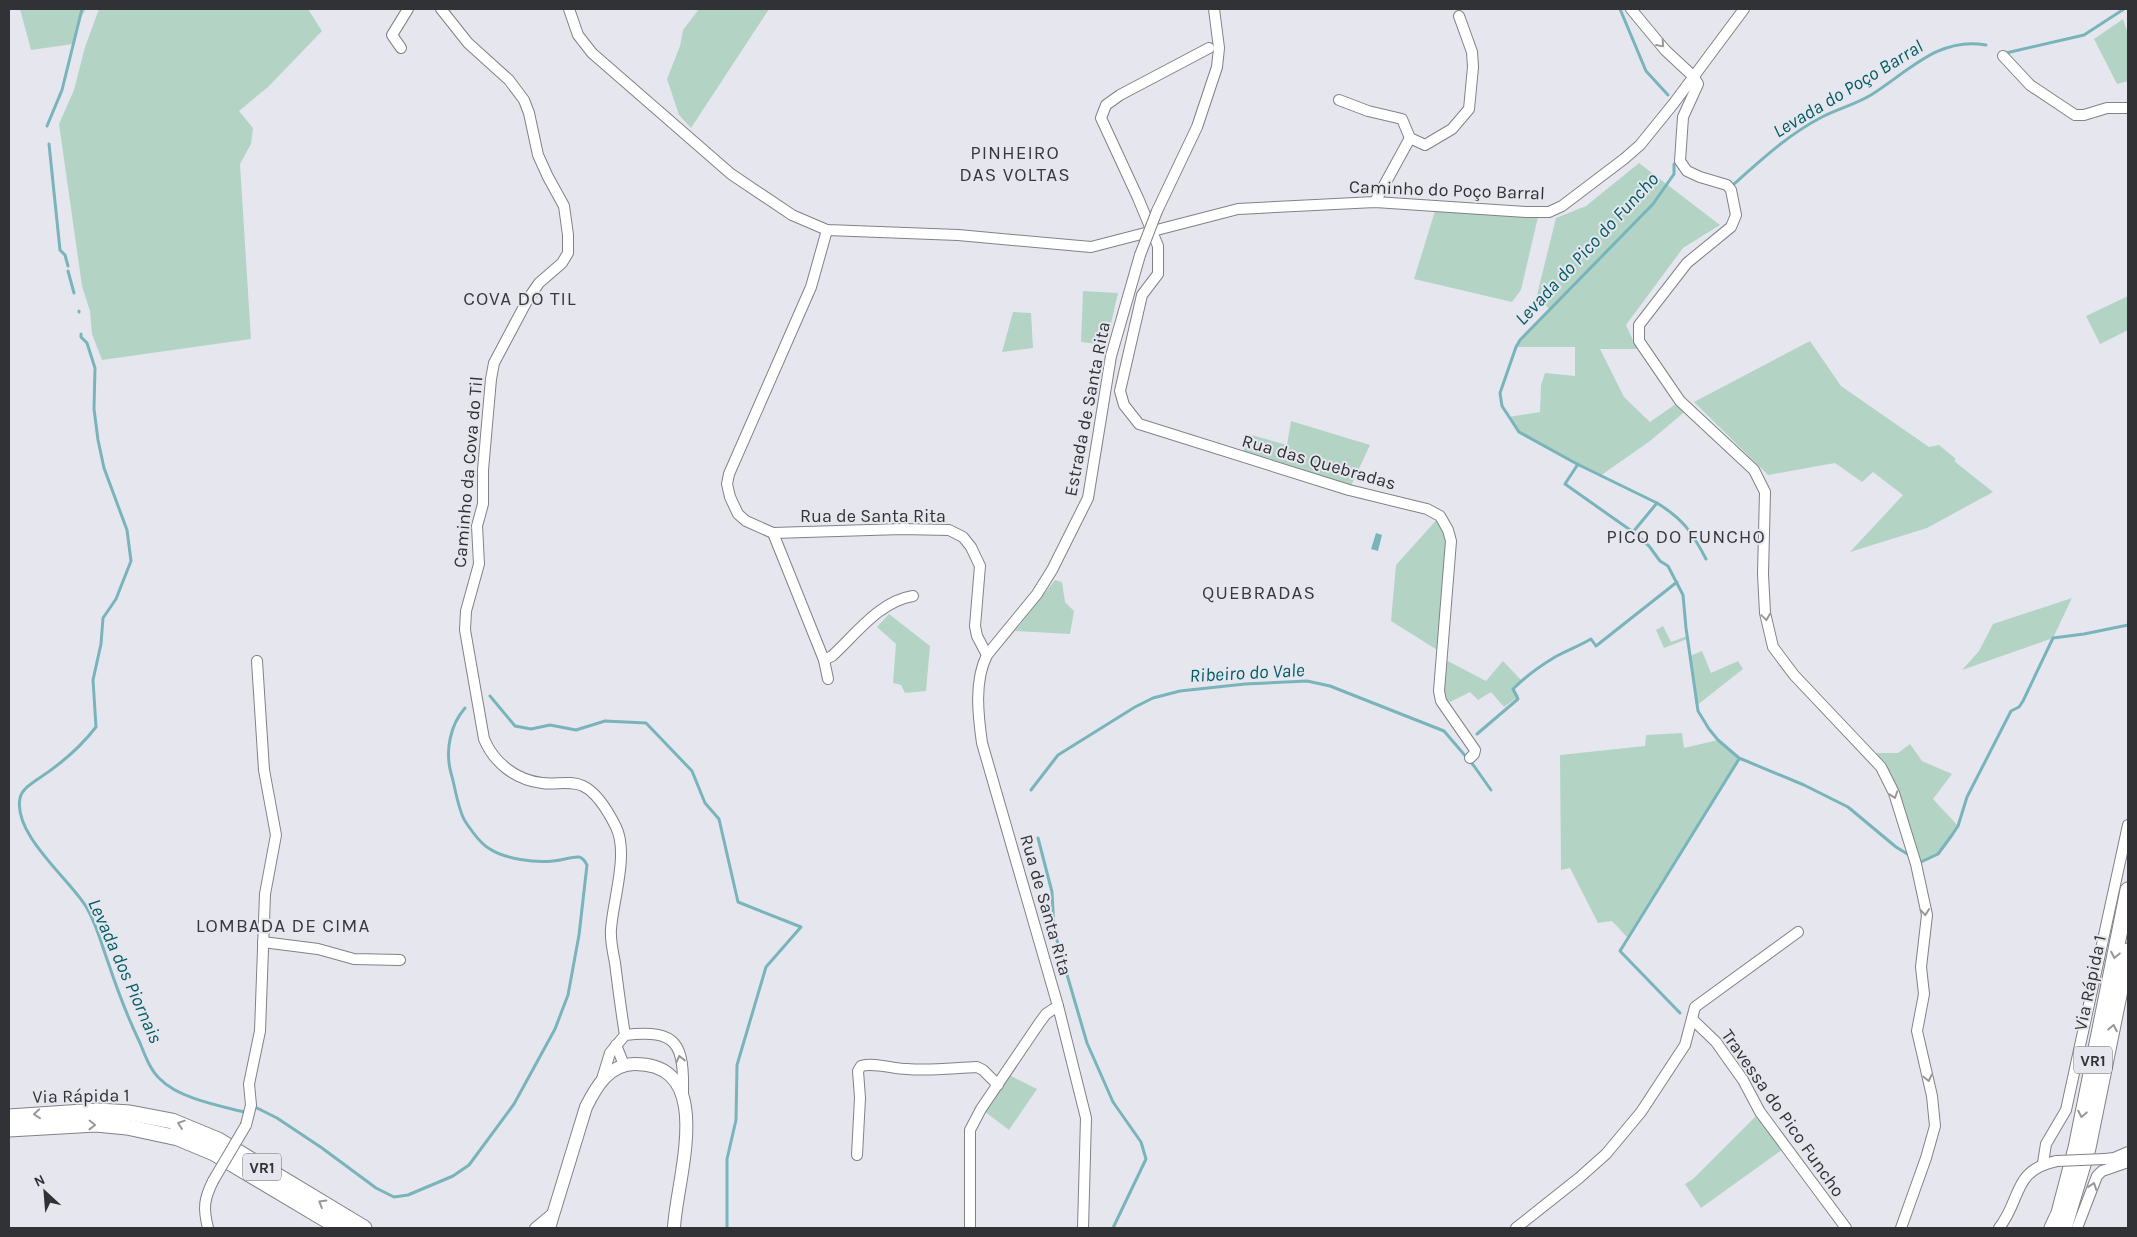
<svg xmlns="http://www.w3.org/2000/svg" width="2137" height="1237" viewBox="0 0 2137 1237" font-family="Karla,sans-serif">
<rect width="100%" height="100%" fill="#e6e7ee"/>
<!-- green -->
<g fill="#b3d4c4">
<path d="M20,9H86L81,17L73,44L31,50Z"/>
<path d="M99,9H308L322,31L268,87L239,111L253,128L251,144L240,164L251,339L102,360L92,334L90,311L82,286L59,124L74,90L85,47Z"/>
<path d="M699,9H769L691,128L679,115L667,79L680,46L683,30Z"/>
<path d="M2123,19L2128,34V81L2117,84L2094,39Z"/>
<path d="M1639,163L1720,225L1683,248L1626,325L1637,349H1600L1624,397L1650,422L1680,401L1688,409L1650,441L1600,476L1518,433L1508,417L1540,412L1541,385L1545,373L1575,376V347H1515L1549,309L1537,295L1556,218L1586,206Z"/>
<path d="M1435,211L1538,217L1521,290L1512,302L1414,279Z"/>
<path d="M1083,291L1118,293L1106,345L1081,342Z"/>
<path d="M2128,296V330L2100,344L2086,316Z"/>
<path d="M1013,312L1031,313L1033,348L1002,352Z"/>
<path d="M1810,341L1841,386L1929,447L1939,445L1956,459L1954,461L1993,492L1927,528L1850,552L1903,495L1873,472L1862,482L1835,463L1768,475L1694,402Z"/>
<path d="M1291,421L1370,445L1349,490L1242,457L1248,434L1287,445Z"/>
<path d="M1440,516L1448,530L1442,653L1391,621L1396,565Z"/>
<path d="M1055,580L1062,582L1065,602L1074,611L1070,634L1015,631Z"/>
<path d="M2072,598L2053,638L1962,670L1979,651L1993,624Z"/>
<path d="M889,614L930,646L926,691L905,693L901,685L893,683L896,644L877,627Z"/>
<path d="M1663,626L1671,642L1687,636V639L1664,648L1656,630Z"/>
<path d="M1702,651L1711,673L1738,661L1743,669L1696,706L1690,656Z"/>
<path d="M1444,659L1486,681L1503,661L1522,681L1514,689L1519,696L1504,707L1491,692L1478,700L1470,692L1450,702L1445,699Z"/>
<path d="M1682,733L1684,748L1718,740L1738,759L1627,937L1612,921L1598,923L1570,868L1561,870L1560,755L1645,746L1646,735Z"/>
<path d="M1910,744L1922,761L1952,774L1933,799L1958,826C1947,847 1939,857 1916,864L1898,811L1870,753H1898Z"/>
<path d="M1009,1075L1037,1089L1009,1130L984,1111Z"/>
<path d="M1760,1112L1786,1147L1701,1208L1685,1184L1693,1179Z"/>
</g>
<!-- water -->
<path fill="#79b4bb" d="M1376,533L1382,535L1378,551L1371,549Z"/>
<g fill="none" stroke-linecap="round" stroke-linejoin="round">
<!-- stream -->
<g stroke="#79b4bb" stroke-width="3">
<path d="M1620,9L1646,71L1668,95"/>
<path d="M2006,53L2084,35L2124,9"/>
<path d="M47,126L62,90L82,9"/>
<path d="M49,144L60,250L65,255L68,266"/>
<path d="M1734,184C1762,159 1789,134 1822,117C1838,109 1856,104 1871,95C1908,72 1939,36 1986,45"/>
<path d="M68,271L74,293"/>
<path d="M79,311V312"/>
<path d="M81,334V337L87,343L95,368L94,409L98,440L104,468L127,530L131,561L116,599L103,618L101,644L93,680L96,727C79,749 61,764 38,779C31,784 22,789 20,798C13,834 67,877 85,905C96,922 101,943 108,962C117,989 127,1016 140,1043C145,1055 150,1070 160,1079C178,1098 220,1106 244,1112L246,1109"/>
<path d="M1578,464L1565,484L1633,532L1649,546L1660,561L1668,566L1683,595L1686,628L1698,711L1709,729L1718,740L1739,758L1804,785L1848,807L1896,847L1909,855"/>
<path d="M1657,503C1683,519 1692,532 1706,559"/>
<path d="M1633,532L1657,503L1577,464L1519,432L1502,406L1500,393L1516,347L1520,340L1653,204L1674,174V164"/>
<path d="M490,696L515,726L531,729L550,725L576,730L605,721L646,723L692,771L705,803L719,819L738,902L801,927L766,967L737,1065L736,1120L727,1159V1228"/>
<path d="M1477,734L1518,699L1513,689C1525,677 1540,666 1555,657C1566,651 1579,646 1591,639L1596,646L1677,582"/>
<path d="M1031,790L1058,755L1135,707L1153,698L1180,691L1245,684L1307,681L1330,686L1444,731L1474,766L1491,790"/>
<path d="M1038,838L1052,892L1054,930L1087,1043L1113,1102L1141,1142L1146,1159L1113,1228"/>
<path d="M1921,862L1938,854L1952,835L1958,826L1967,797L2011,711L2019,707L2023,701L2053,638L2084,634L2128,625"/>
<path d="M1680,1013L1620,951L1739,759"/>
<path d="M255,1107L277,1118L322,1148L376,1188L394,1197L408,1195L453,1176L469,1165L514,1104L555,1029L568,995L579,935L587,865C585,862 584,858 579,857C573,856 561,861 553,861C535,863 505,859 490,849C480,844 471,830 465,821C458,810 455,786 451,773C445,751 450,725 465,708"/>
</g>
<!-- minor casing -->
<g stroke="#818288" stroke-width="12">
<g id="minor">
<path d="M441,9L468,43L509,80L524,100L529,113L538,155L548,177L564,206L568,235V253L562,263L539,283L528,299L494,363L491,379L483,470V504L477,526L479,564L466,611L465,630L484,739C494,763 516,780 542,783C556,785 570,780 583,786C598,793 609,813 616,827C629,854 613,900 611,929C610,940 613,952 615,963C618,987 621,1011 625,1035"/>
<path d="M569,9L578,35L592,53L731,174L792,215L827,230L958,235L1091,247L1238,209L1375,202L1526,212H1549L1562,206L1624,159L1640,145L1674,103L1744,9"/>
<path d="M1631,9L1665,50L1694,77L1698,84L1683,117L1680,161L1687,171L1700,177L1727,185L1731,190L1736,215L1731,227L1687,263L1639,325V341L1680,401L1754,470L1765,492L1763,574L1765,613L1773,647L1794,675L1881,767L1894,793L1916,864L1927,915L1921,967L1924,994L1917,1031L1932,1096L1935,1126L1926,1158L1901,1228"/>
<path d="M401,48L392,35L408,9"/>
<path d="M1209,48L1120,95L1106,105L1101,118L1138,198L1158,246V274L1142,295L1120,391L1124,405L1139,424L1349,490L1427,509L1440,516L1448,530L1451,541L1439,691L1441,701L1475,750L1474,754L1470,758"/>
<path d="M2003,56L2030,85L2075,115H2084L2107,108H2128"/>
<path d="M1339,100L1368,111L1402,119L1410,138"/>
<path d="M1375,202L1410,138L1425,145L1452,129L1469,109L1473,67L1472,52L1459,16"/>
<path d="M1157,211L1197,127L1217,67L1219,48L1214,9"/>
<path d="M827,230L811,287L729,474L727,484L730,497L738,514L746,521L773,533L902,529L949,530L963,537L971,547L980,566L975,626L977,636L987,655"/>
<path d="M773,533L824,660L832,656C856,634 880,601 913,596"/>
<path d="M824,660L828,679"/>
<path d="M263,942L318,949L354,959L400,960"/>
<path d="M1692,1019L1716,1042L1743,1080L1760,1112L1846,1228"/>
<path d="M616,1045L624,1065"/>
<path d="M602,1079L610,1053L625,1035C678,1029 684,1044 683,1094"/>
<path d="M246,1125L251,1105L249,1084L260,1031L265,894L276,835L264,770L257,661"/>
<path d="M857,1155L860,1098L858,1071L861,1066C875,1062 892,1069 907,1069C930,1071 953,1068 977,1067L983,1070L998,1085"/>
<path d="M2105,1159L2114,1158L2128,1152"/>
<path d="M2043,1163L2046,1144L2066,1110L2128,825"/>
<path d="M208,1228C203,1208 204,1199 213,1181"/>
<path d="M535,1228L553,1213"/>
<path d="M970,1228V1130L981,1109L1040,1022L1046,1014L1058,1006"/>
<path d="M1083,1228L1086,1118L1058,1006L982,743C978,715 974,681 987,655L1037,594L1052,570L1088,498L1111,356L1140,255"/>
<path d="M1516,1228L1579,1178L1606,1154L1641,1112L1685,1045L1695,1007L1798,932"/>
<path d="M1999,1228C2022,1199 2012,1170 2057,1161"/>
<path d="M2077,1228L2097,1176L2102,1171L2128,1162"/>
</g>
</g>
<!-- major casing -->
<g stroke="#818288" stroke-width="14">
<path id="major" d="M549,1228L586,1107C596,1087 609,1064 635,1064C718,1064 676,1180 674,1228"/>
</g>
<!-- highway casing -->
<g stroke="#818288" stroke-width="17">
<g id="highway">
<path d="M9,1117L98,1111L130,1113L172,1121L218,1140L364,1228"/>
<path d="M9,1129L96,1124L127,1127L178,1138L214,1153L340,1228"/>
<path d="M2052,1228L2059,1213L2076,1148L2128,890"/>
<path d="M2064,1228L2088,1148L2128,951"/>
</g>
</g>
<!-- minor -->
<use href="#minor" stroke="#fff" stroke-width="10"/>
<!-- major -->
<use href="#major" stroke="#fff" stroke-width="12"/>
<!-- highway -->
<use href="#highway" stroke="#fff" stroke-width="15"/>
<!-- minor-bridge casing -->
<g stroke="#818288" stroke-width="12" stroke-linecap="butt">
<g id="minor-bridge">
<path d="M1140,255L1157,211"/>
<path d="M2057,1161L2105,1159"/>
<path d="M213,1181L246,1125"/>
</g>
</g>
<!-- minor-bridge -->
<use href="#minor-bridge" stroke="#fff" stroke-width="10"/>
</g>
<!-- one-way arrows -->
<defs><path id="oneway-chevron" d="M-2-3.5L2.5 0L-2 3.5" fill="none" stroke-width="1.6" stroke-linecap="round" stroke-linejoin="round" transform="scale(1.25)"/></defs>
<g stroke="#98989a">
<use href="#oneway-chevron" transform="translate(1661 44) rotate(49)"/>
<use href="#oneway-chevron" transform="translate(1766 617) rotate(82)"/>
<use href="#oneway-chevron" transform="translate(1894 795) rotate(71)"/>
<use href="#oneway-chevron" transform="translate(1925 912) rotate(84)"/>
<use href="#oneway-chevron" transform="translate(2115 955) rotate(101)"/>
<use href="#oneway-chevron" transform="translate(2113 1028) rotate(-79)"/>
<use href="#oneway-chevron" transform="translate(680 1059) rotate(-104)"/>
<use href="#oneway-chevron" transform="translate(1928 1078) rotate(77)"/>
<use href="#oneway-chevron" transform="translate(37 1114) rotate(175)"/>
<use href="#oneway-chevron" transform="translate(2082 1114) rotate(101)"/>
<use href="#oneway-chevron" transform="translate(181 1124) rotate(-161)"/>
<use href="#oneway-chevron" transform="translate(92 1125) rotate(1)"/>
<use href="#oneway-chevron" transform="translate(2093 1186) rotate(-70)"/>
<use href="#oneway-chevron" transform="translate(322 1203) rotate(-149)"/>
</g>
<g text-anchor="middle" dominant-baseline="central" stroke-width="4" stroke-linejoin="round" paint-order="stroke">
<!-- shield labels -->
<g fill="#e6e7ee" stroke="#67686c" stroke-width="1">
<rect x="2074" y="1046.5" width="38" height="27" rx="4"/>
<rect x="243" y="1153.5" width="38" height="27" rx="4"/>
</g>
<g font-size="16" font-weight="bold" fill="#313235">
<text x="2093" y="1060">VR1</text>
<text x="262" y="1167">VR1</text>
</g>
<!-- street labels -->
<g font-size="18" fill="#313235" stroke="#e6e7ee">
<text transform="translate(1447 190) rotate(2)">Caminho do Poço Barral</text>
<text transform="translate(1087 409) rotate(-79)">Estrada de Santa Rita</text>
<text transform="translate(1319 462) rotate(16)">Rua das Quebradas</text>
<text transform="translate(468 472) rotate(-85)">Caminho da Cova do Til</text>
<text x="873" y="516">Rua de Santa Rita</text>
<text transform="translate(1046 905) rotate(74)">Rua de Santa Rita</text>
<text transform="translate(2090 983) rotate(-78)">Via Rápida 1</text>
<text transform="translate(81 1096) rotate(-1)">Via Rápida 1</text>
<text transform="translate(1783 1113) rotate(55)">Travessa do Pico Funcho</text>
</g>
<!-- water labels -->
<g font-size="19" font-style="italic" fill="#025c64" stroke="#e6e7ee">
<text transform="translate(1848 89) rotate(-31)">Levada do Poço Barral</text>
<text transform="translate(1587 249) rotate(-47)">Levada do Pico do Funcho</text>
<text transform="translate(1247 673) rotate(-3)">Ribeiro do Vale</text>
<text transform="translate(125 971) rotate(66)">Levada dos Piornais</text>
</g>
<!-- neighbourhood labels -->
<g font-size="19" letter-spacing="1" fill="#38393e" stroke="#e6e7ee">
<text x="1015" y="153">PINHEIRO<tspan x="1015" dy="22">DAS VOLTAS</tspan></text>
<text x="520" y="299">COVA DO TIL</text>
<text x="1686" y="537">PICO DO FUNCHO</text>
<text x="1259" y="593">QUEBRADAS</text>
<text x="283" y="926">LOMBADA DE CIMA</text>
</g>
</g>
<!-- border -->
<rect width="2137" height="1237" fill="none" stroke="#313235" stroke-width="20"/>
<!-- north arrow -->
<g transform="translate(45 1192) rotate(334)" stroke="#e6e7ee" stroke-width="4" paint-order="stroke">
<path d="M0-4L9 19L0 12L-9 19Z" fill="#313235"/>
<text y="-8" font-size="14" font-weight="bold" text-anchor="middle" fill="#313235">N</text>
</g>
</svg>
